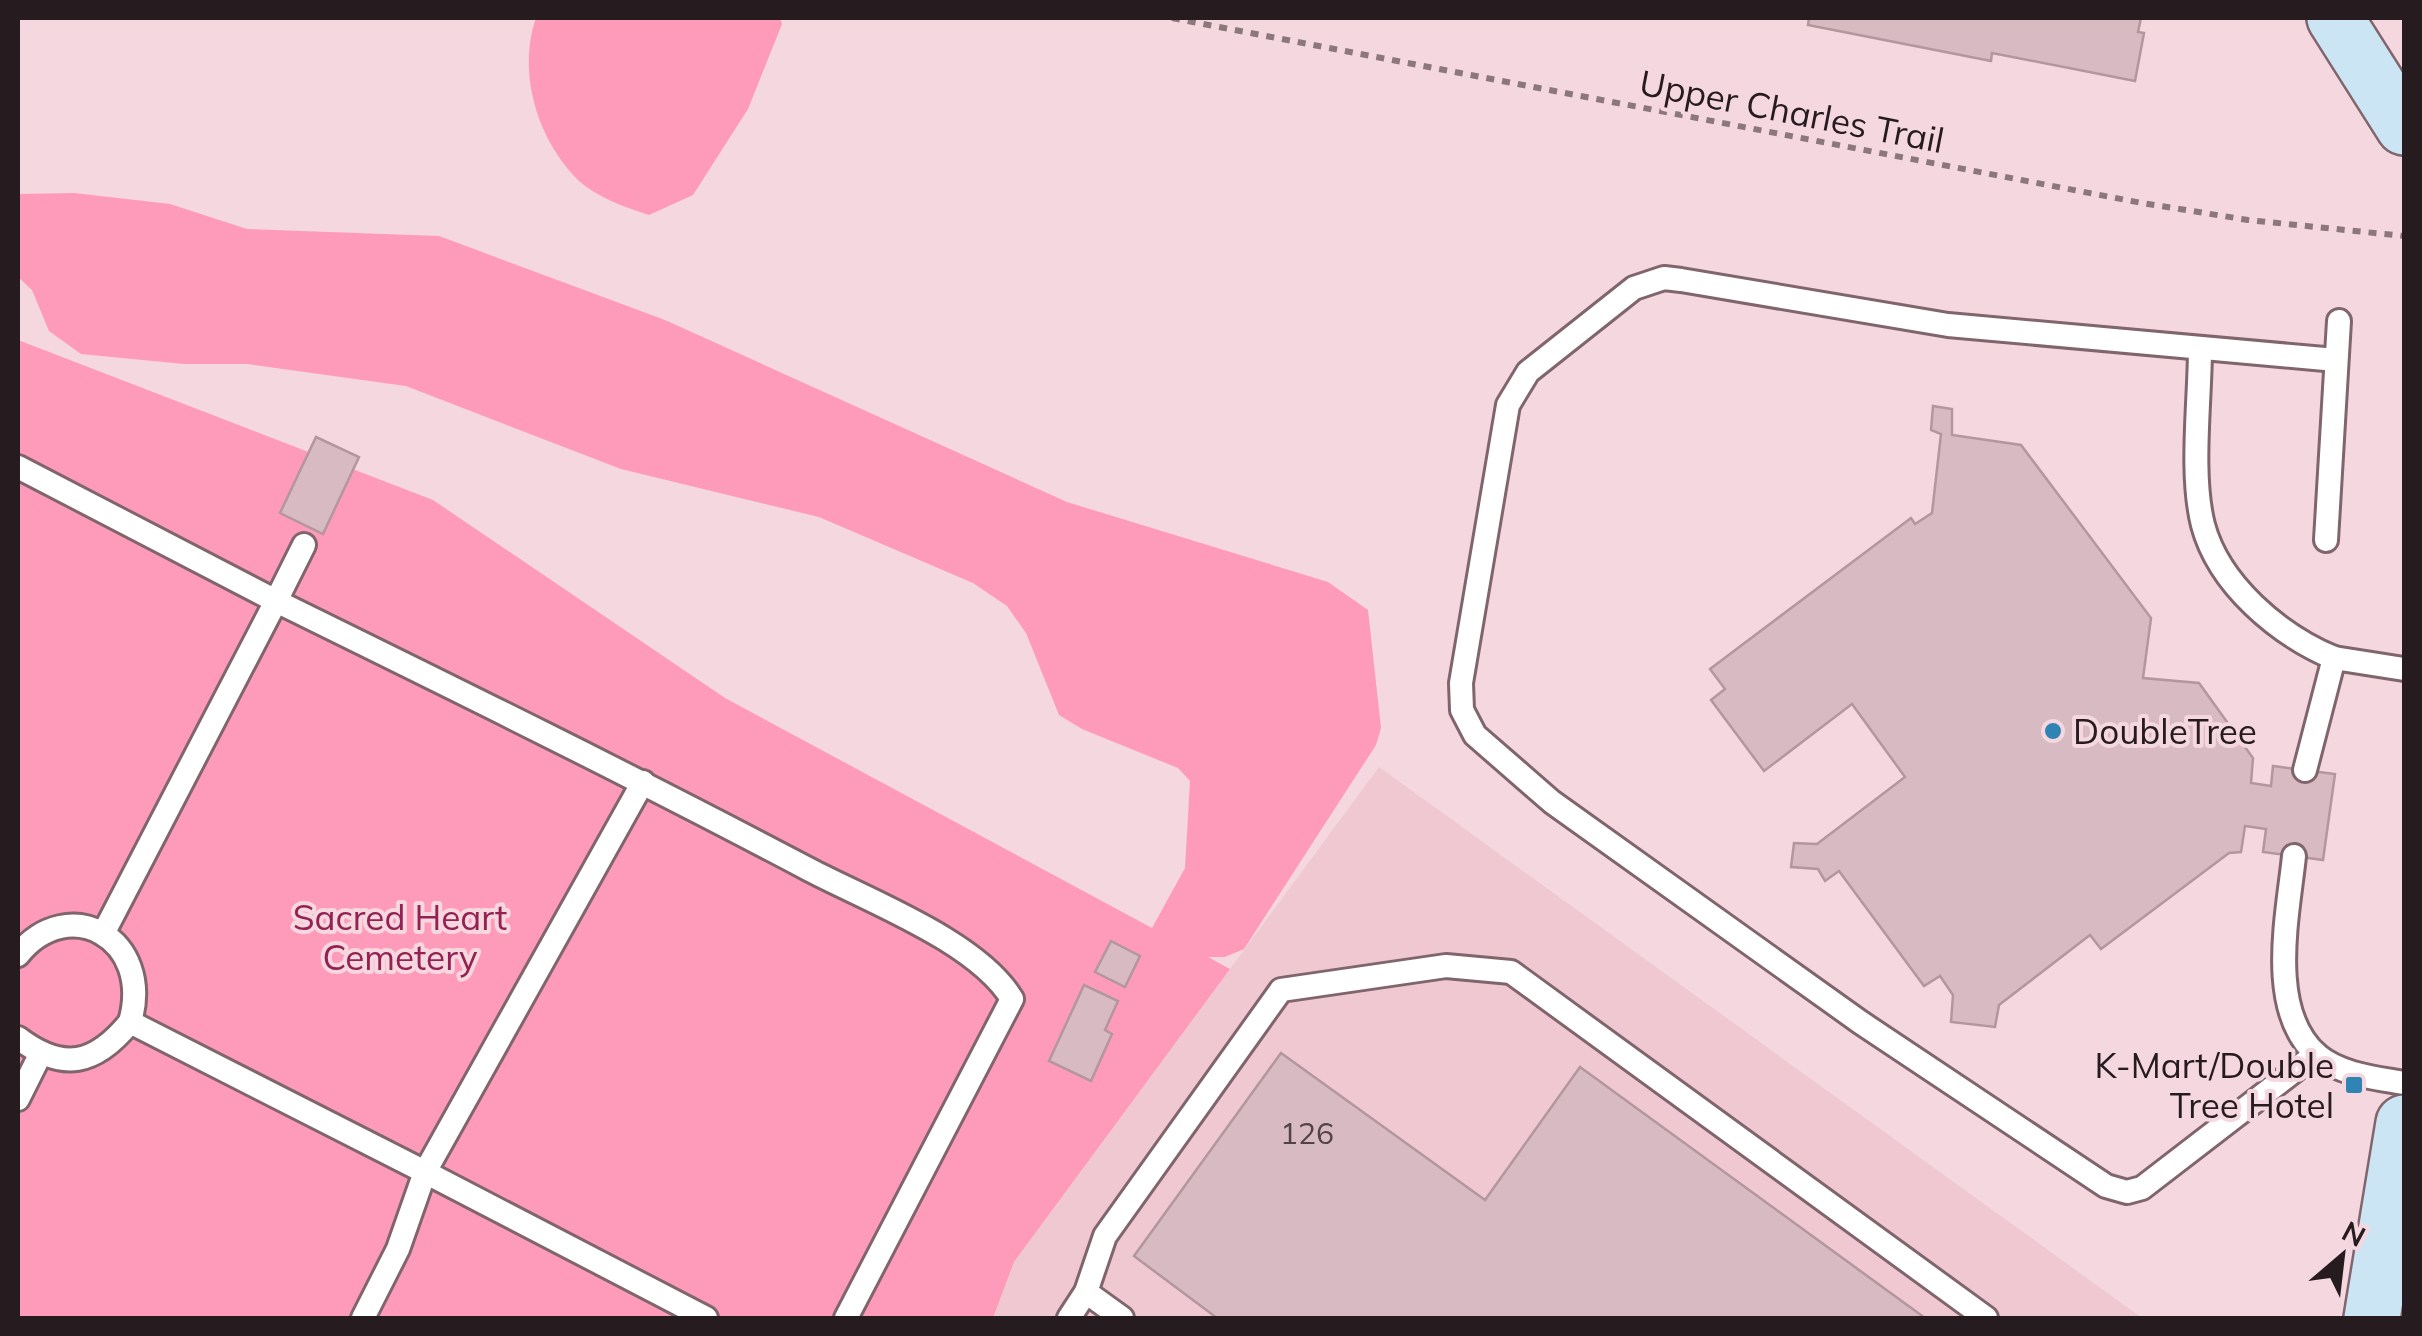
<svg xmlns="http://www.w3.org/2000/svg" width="2422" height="1336" viewBox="0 0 2422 1336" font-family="Mulish,sans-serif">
<rect width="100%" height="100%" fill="#f5d7df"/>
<!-- built -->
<path fill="#efc8d2" d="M1379,767L2142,1318H993L1014,1262Z"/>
<!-- green -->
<g fill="#fe9bba">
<path d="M536,18H780L782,24L748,109L693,195L649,215C625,207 598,198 579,181C537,140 517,72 536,18Z"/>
<path d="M74,193L170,204L247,229L439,236L665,320L1067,502L1328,582L1368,610L1381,728L1376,745L1244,949L1225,957H1208L1230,969L1014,1262L993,1318H18V340L433,500L725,698L1152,928L1185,868L1190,781L1178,768L1082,729L1059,715L1026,633L1007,606L973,583L819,517L621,469L406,386L247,364H184L81,354L49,331L32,290L18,277V194Z"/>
</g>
<!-- building -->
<g fill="#d8bac2" stroke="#b3969e" stroke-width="2.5">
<path d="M1809,18H2141L2138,32L2144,33L2135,81L1992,53L1991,61L1808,25Z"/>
<path d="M1933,406L1952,409V435L2021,445L2151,618L2143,678L2199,683L2253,758L2251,783L2271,786L2273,766L2335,774L2323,860L2263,852L2266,829L2245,826L2241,852L2229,853L2101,949L2090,935L1999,1005L1995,1027L1951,1022L1953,995L1940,976L1924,986L1839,871L1825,881L1818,869L1791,867L1794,843L1817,844L1905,777L1852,704L1764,771L1711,700L1725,689L1710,669L1911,518L1915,524L1932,513L1941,434L1931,430Z"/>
<path d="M316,437L359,457L323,534L280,513Z"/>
<path d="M1111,941L1140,956L1125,987L1095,972Z"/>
<path d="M1084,985L1118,1001L1105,1030L1112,1034L1091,1081L1049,1061Z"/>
<path d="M1281,1053L1485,1200L1580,1067L1925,1318H1217L1134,1256Z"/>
</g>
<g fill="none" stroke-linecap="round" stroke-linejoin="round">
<!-- service casing -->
<g stroke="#80656c" stroke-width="28">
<g id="service">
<path d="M2200,348C2200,401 2190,474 2203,525C2219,585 2279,635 2334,658"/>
<path d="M18,467L276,601L103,934"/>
<path d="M2326,540L2339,321"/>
<path d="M304,545L276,601C455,689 634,777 810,870C869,901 978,942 1012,999L846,1318"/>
<path d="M2305,770L2334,658L2404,669"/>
<path d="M643,782L425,1172L706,1318"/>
<path d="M2294,856C2288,915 2266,1010 2317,1055C2341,1075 2376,1078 2404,1083"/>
<path d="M18,955C68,892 154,938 130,1022"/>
<path d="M18,1038C63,1072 95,1065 130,1022L425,1172L398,1249L363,1318"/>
<path d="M2316,1054L2142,1188L2127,1192L2106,1186L1860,1022L1552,802L1475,735L1462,710L1461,683L1508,405L1528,372L1634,288L1664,278L1681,280L1948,325L2336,360"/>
<path d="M18,1099L40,1055"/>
<path d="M1086,1292L1122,1318"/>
<path d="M1069,1318L1086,1292L1105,1236L1281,990L1446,966L1511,972L1986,1318"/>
</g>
</g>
<!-- secondary casing -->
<g stroke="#80656c" stroke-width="60">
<g id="secondary">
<path d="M2335,18L2404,127"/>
<path d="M2372,1318L2404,1123"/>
</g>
</g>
<!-- path -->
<path stroke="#8b777c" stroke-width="6" stroke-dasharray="8 8" stroke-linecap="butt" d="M1172,18L2142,203L2248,220L2404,236"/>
<!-- service -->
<use href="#service" stroke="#fff" stroke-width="22"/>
<!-- secondary -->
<use href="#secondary" stroke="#cce5f4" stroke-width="55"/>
</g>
<!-- markers -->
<g fill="#3084b4" stroke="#f5d7df" stroke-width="4">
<circle cx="2053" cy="731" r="10"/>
<rect x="2344" y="1075" width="20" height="20" rx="5"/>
</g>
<g text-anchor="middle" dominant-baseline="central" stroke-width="8" stroke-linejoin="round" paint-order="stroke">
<!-- number labels -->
<g font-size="30" fill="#524347">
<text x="1307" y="1133">126</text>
</g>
<!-- street labels -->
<g font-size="35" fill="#261b1e" stroke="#f5d7df">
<text transform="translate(1792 111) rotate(11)">Upper Charles Trail</text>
</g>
<!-- poi labels -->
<g font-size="35" fill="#261b1e" stroke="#f5d7df" text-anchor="start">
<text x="2073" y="731">DoubleTree</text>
<text x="2334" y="1065" text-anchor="end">K-Mart/Double<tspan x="2334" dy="40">Tree Hotel</tspan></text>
</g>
<!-- park labels -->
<g font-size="35" fill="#942151" stroke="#f5d7df">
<text x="400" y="917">Sacred Heart<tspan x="400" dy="40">Cemetery</tspan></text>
</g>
</g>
<!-- border -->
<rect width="2422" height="1336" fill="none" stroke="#261b1e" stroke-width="40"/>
<!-- north arrow -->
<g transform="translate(2342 1256) rotate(28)" stroke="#f5d7df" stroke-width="8" paint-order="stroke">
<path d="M0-8L18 38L0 25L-18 38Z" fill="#261b1e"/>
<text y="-15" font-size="28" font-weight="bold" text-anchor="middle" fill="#261b1e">N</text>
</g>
</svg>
